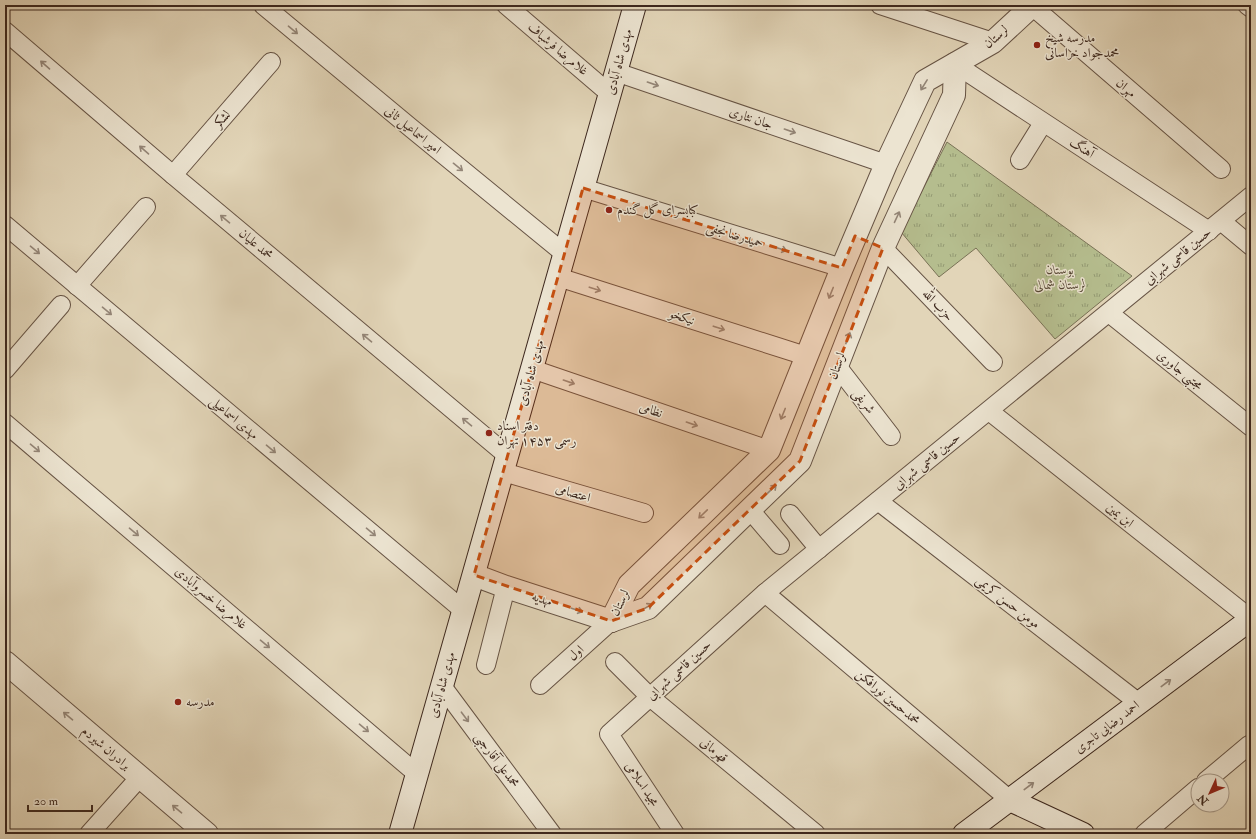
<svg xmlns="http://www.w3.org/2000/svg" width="1256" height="839" viewBox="0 0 1256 839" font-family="'IM FELL Double Pica',Amiri,serif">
<defs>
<pattern id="park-tufts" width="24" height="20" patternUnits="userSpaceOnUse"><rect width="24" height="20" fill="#b5bd8e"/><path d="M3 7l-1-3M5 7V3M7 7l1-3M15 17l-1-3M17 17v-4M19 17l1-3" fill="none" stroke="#949a73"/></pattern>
</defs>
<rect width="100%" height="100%" fill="#e2d5b8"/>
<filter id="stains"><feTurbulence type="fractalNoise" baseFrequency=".005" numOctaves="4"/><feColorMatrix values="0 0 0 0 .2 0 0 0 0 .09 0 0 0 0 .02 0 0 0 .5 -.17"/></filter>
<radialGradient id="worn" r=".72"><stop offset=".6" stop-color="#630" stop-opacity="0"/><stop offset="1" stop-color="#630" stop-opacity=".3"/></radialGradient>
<!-- park -->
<path fill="url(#park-tufts)" stroke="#797256" d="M947,142L1132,276L1055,339L976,248L939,277L901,232Z"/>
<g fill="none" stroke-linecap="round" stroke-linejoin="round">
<!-- minor casing -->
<g stroke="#665344" stroke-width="20">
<g id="minor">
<path d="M263,5L411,128L565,254"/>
<path d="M506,5L610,94"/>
<path d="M880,5L993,42"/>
<path d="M1247,5L1251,8"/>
<path d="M1032,6L1221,169"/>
<path d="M5,31L173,175L508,456"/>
<path d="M955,64L1209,231"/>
<path d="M616,72L886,164"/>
<path d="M1020,160L1043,123"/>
<path d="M173,175L271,62"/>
<path d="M583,188L842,268"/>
<path d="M1221,221L1251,246"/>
<path d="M5,225L463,610"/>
<path d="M883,248L993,362"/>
<path d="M558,277L806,356"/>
<path d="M77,286L146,207"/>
<path d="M1109,313L1251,427"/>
<path d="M837,366L891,436"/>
<path d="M532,369L769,450"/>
<path d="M5,370L61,305"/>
<path d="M989,411L1251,619"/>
<path d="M5,423L417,774"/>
<path d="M503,472L644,513"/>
<path d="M878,501L1139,703"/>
<path d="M750,510L780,545"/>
<path d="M790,514L819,549"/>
<path d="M765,593L1010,800"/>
<path d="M615,662L650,697L816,834"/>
<path d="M486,665L506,587"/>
<path d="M540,685L611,621"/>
<path d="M442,686L552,834"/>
<path d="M1206,781L1249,745"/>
<path d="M89,834L140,777"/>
<path d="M675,834L609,734L765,593L1251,196"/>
<path d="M1144,834L1198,788"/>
</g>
</g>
<!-- tertiary casing -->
<g stroke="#665344" stroke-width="24">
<g id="tertiary">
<path d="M474,575L506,587L611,621"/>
<path d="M611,621L629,585L769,450L842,268L886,164L925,81L993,42L1033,5"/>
<path d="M611,621L648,608L800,461L883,248L954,95L955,64"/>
<path d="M5,662L207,834"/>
</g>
</g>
<!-- secondary casing -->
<g stroke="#3d281e" stroke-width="24">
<g id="secondary">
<path d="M1010,800L1083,834"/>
<path d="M400,834L635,5"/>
<path d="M964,834L1251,619"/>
</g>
</g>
<!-- minor -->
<use href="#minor" stroke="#ece4d1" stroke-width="18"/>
<!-- tertiary -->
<use href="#tertiary" stroke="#ece4d1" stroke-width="22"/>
<!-- secondary -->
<use href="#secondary" stroke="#ece4d1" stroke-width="22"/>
</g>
<!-- one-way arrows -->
<defs><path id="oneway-shaft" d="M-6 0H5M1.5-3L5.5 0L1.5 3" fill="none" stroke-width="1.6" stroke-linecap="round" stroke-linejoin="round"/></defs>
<g stroke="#948678">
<use href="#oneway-shaft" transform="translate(293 30) rotate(40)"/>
<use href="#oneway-shaft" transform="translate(45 65) rotate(-139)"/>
<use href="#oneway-shaft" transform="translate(653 84) rotate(19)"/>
<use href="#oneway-shaft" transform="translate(924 85) rotate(122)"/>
<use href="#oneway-shaft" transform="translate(790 131) rotate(19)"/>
<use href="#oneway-shaft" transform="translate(144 150) rotate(-139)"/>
<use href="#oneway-shaft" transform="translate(458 167) rotate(39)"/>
<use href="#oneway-shaft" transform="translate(897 217) rotate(-65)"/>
<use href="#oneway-shaft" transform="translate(225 219) rotate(-140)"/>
<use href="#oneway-shaft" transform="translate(781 249) rotate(17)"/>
<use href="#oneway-shaft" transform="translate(35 250) rotate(40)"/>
<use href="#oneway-shaft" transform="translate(595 289) rotate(18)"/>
<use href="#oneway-shaft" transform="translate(831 293) rotate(112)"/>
<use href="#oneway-shaft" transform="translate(107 311) rotate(40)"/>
<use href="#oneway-shaft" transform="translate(719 328) rotate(18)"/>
<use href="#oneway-shaft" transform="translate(367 338) rotate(-140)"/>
<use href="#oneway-shaft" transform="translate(848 338) rotate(-69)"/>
<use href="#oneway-shaft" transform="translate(569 382) rotate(19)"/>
<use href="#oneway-shaft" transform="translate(783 414) rotate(112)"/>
<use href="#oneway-shaft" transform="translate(467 422) rotate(-140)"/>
<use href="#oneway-shaft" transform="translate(692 424) rotate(19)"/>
<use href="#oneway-shaft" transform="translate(35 448) rotate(40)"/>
<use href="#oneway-shaft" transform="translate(271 449) rotate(40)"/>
<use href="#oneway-shaft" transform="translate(772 489) rotate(-44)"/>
<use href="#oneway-shaft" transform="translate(703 514) rotate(136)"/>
<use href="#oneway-shaft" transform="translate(134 532) rotate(40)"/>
<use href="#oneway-shaft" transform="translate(371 532) rotate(40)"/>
<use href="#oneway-shaft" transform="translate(647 607) rotate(-31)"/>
<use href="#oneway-shaft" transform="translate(577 610) rotate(18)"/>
<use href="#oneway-shaft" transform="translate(265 644) rotate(40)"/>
<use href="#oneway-shaft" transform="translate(1166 683) rotate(-37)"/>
<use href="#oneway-shaft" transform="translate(68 716) rotate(-140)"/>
<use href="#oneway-shaft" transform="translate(465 717) rotate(53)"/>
<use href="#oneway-shaft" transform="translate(364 728) rotate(40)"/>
<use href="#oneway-shaft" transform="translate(1029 786) rotate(-37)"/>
<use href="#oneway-shaft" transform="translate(177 809) rotate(-140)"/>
</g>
<!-- marked area -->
<path fill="#c64f10" fill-opacity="0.2" stroke="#c64f10" stroke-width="3" stroke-dasharray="8 5" stroke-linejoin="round" d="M583,188L842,268L855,236L883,248L800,461L648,608L611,621L474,575Z"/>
<!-- markers -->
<g fill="#8f2418" stroke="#ece4d1" stroke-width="1.5">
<circle cx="1037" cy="45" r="4"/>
<circle cx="609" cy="210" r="4"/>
<circle cx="489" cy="433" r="4"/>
<circle cx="178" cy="702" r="4"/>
</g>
<g text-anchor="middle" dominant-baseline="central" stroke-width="3" stroke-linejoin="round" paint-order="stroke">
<!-- street labels -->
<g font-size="13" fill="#3d281e" stroke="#ece4d1">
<text transform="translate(996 37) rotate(-39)">لرستان</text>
<text transform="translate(558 49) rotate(40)">غلامرضا فرشباف</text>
<text transform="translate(619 62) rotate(-74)">مهدی شاه آبادی</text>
<text transform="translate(1126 88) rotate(41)">مهران</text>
<text transform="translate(751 118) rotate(19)">جان نثاری</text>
<text transform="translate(222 119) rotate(-49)">لشكر</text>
<text transform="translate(413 130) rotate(39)">امیر اسماعیل ثانی</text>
<text transform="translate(1082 148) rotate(33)">آهنگ</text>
<text transform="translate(735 235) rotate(17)">حمیدرضا نجفی</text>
<text transform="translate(256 244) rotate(40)">محمد علیان</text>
<text transform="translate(1178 256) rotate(-39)">حسین قاسمی شهرابی</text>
<text transform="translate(938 305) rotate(46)">حزب الله</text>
<text transform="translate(682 317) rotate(18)">نیکخو</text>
<text transform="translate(837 366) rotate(-69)">لرستان</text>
<text transform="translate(1180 370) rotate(39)">مجتبی جاوری</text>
<text transform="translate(531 373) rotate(-74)">مهدی شاه آبادی</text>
<text transform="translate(864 401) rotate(52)">شریفی</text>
<text transform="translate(651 410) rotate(19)">نظامی</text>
<text transform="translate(234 418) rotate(40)">مهدی اسماعیلی</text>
<text transform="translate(927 461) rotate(-39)">حسین قاسمی شهرابی</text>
<text transform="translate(573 493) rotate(17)">اعتصامی</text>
<text transform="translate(1120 515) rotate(39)">ابن یمین</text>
<text transform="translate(211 598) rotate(40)">غلامرضا خسروآبادی</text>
<text transform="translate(542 599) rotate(18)">مهدیه</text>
<text transform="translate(1008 602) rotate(38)">مومن حسن کریمی</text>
<text transform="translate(620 603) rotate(-63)">لرستان</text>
<text transform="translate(576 653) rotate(-42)">اول</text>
<text transform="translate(679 670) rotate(-42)">حسین قاسمی شهرابی</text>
<text transform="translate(442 685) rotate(-74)">مهدی شاه آبادی</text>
<text transform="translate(888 697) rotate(40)">محمدحسین نورافکن</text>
<text transform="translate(1107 727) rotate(-37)">احمد رضایی تاجری</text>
<text transform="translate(106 748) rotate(40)">برادران شیردم</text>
<text transform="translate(714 750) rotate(39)">قهرمانی</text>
<text transform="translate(497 760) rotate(53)">محمدعلی آقارجبی</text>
<text transform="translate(642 784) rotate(56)">مجید اسلامی</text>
</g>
<!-- poi labels -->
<g font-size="13" fill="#3d281e" stroke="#ece4d1" text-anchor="start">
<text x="1045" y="38">مدرسه شیخ<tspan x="1045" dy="15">محمدجواد خراسانی</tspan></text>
<text x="617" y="210">کبابسرای گل گندم</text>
<text x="497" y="426">دفتر اسناد<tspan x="497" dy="15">رسمی ۱۴۵۳ تهران</tspan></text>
<text x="186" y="702">مدرسه</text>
</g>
<!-- park labels -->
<g font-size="13" font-style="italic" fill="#554634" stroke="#ece4d1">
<text x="1060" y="270">بوستان<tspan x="1060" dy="15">لرستان شمالی</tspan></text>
</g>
</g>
<!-- margin -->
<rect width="1256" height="839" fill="none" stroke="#e2d5b8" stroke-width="20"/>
<rect x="6" y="6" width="1244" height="827" fill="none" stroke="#3d281e" stroke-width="2"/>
<rect x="10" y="10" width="1236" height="819" fill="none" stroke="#3d281e"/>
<!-- north arrow -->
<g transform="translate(1210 793) rotate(226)"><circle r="19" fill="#ece4d1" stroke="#a69989"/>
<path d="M0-3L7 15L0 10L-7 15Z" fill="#8f2418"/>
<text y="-6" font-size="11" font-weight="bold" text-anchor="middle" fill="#3d281e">N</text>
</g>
<!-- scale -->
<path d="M28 805v6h64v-6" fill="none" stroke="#3d281e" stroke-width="2"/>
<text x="34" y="805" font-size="12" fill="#3d281e" stroke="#ece4d1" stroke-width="3" paint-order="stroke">20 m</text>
<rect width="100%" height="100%" filter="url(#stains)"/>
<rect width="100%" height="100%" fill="url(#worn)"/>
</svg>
